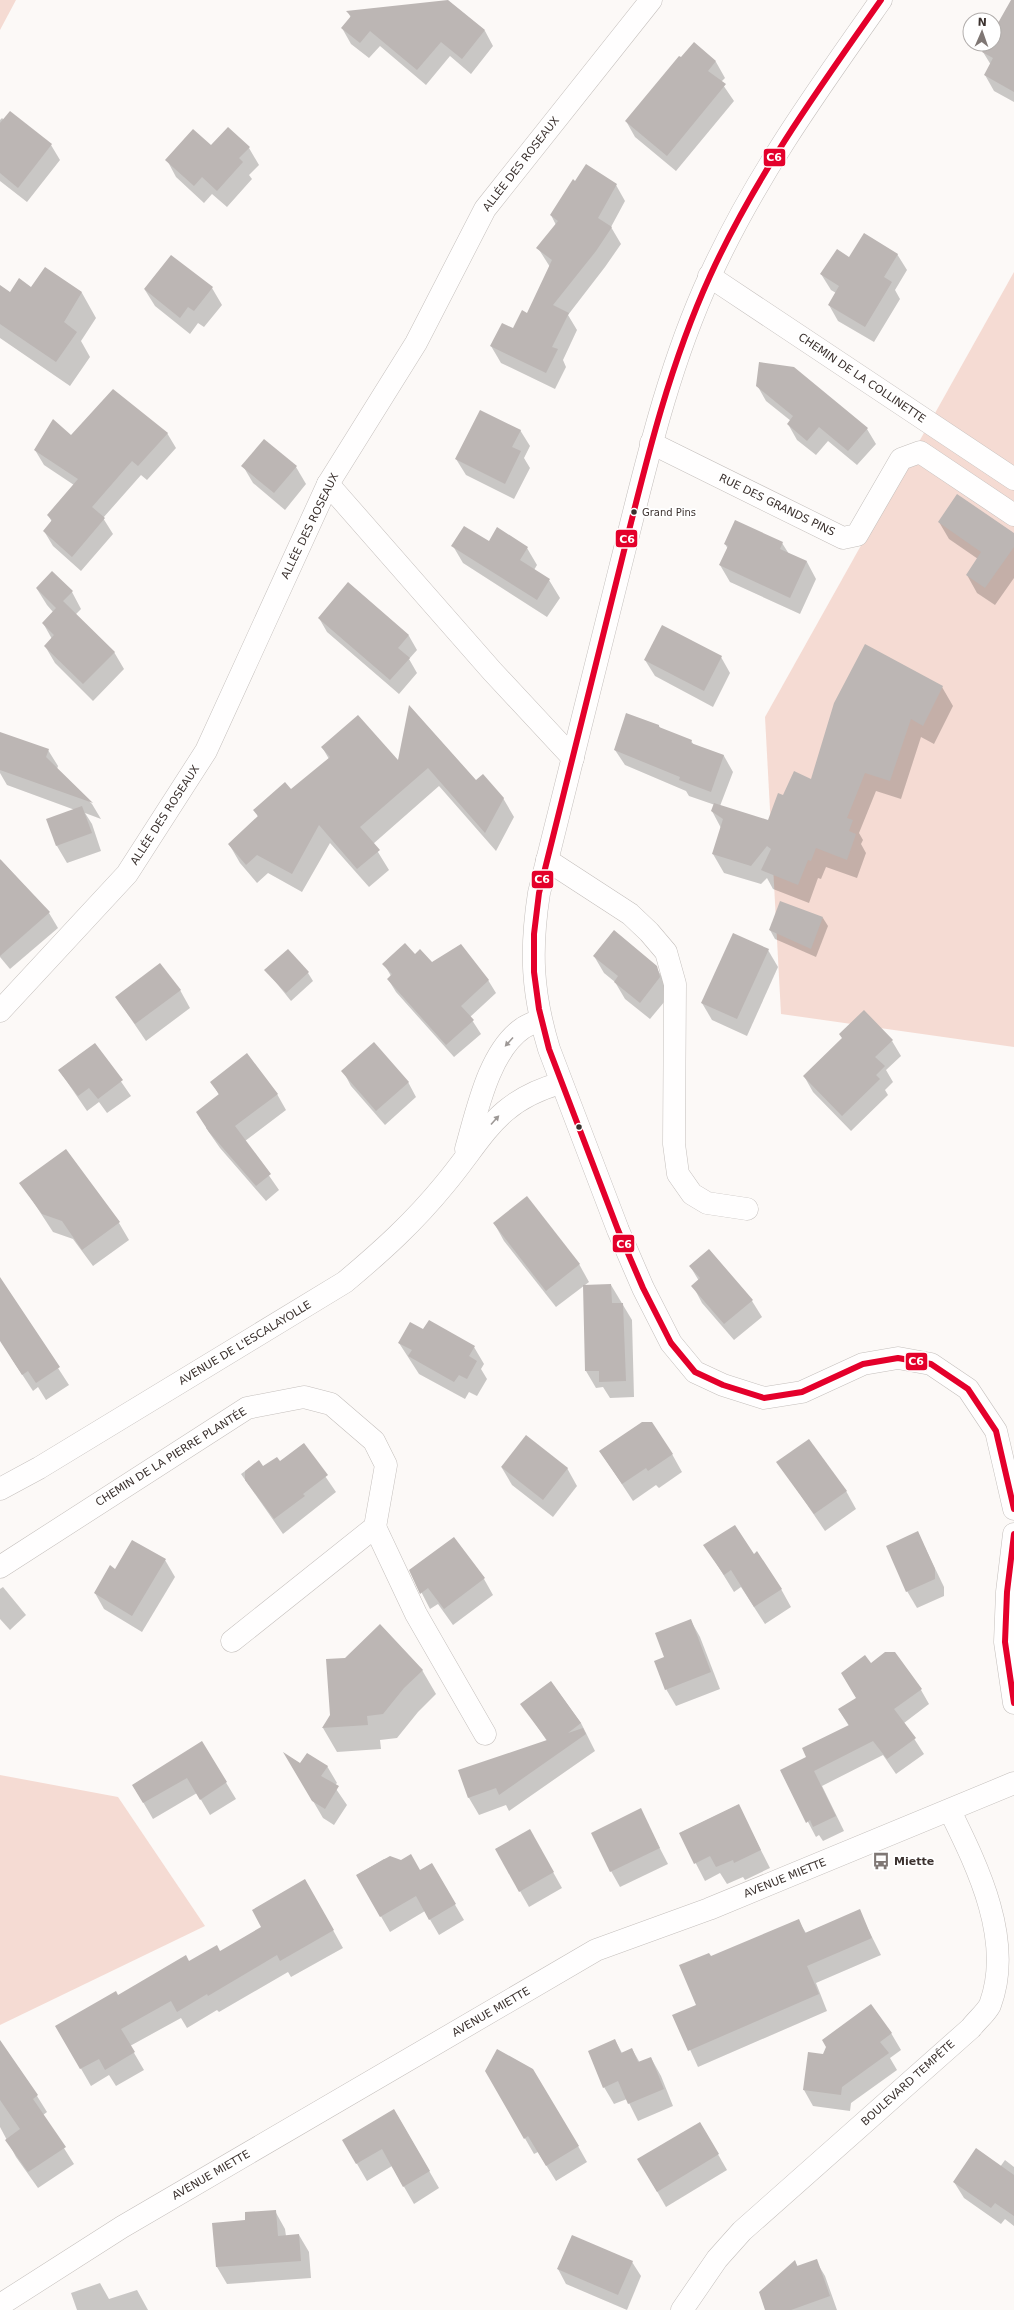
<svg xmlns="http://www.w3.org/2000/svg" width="1014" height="2310" viewBox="0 0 1014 2310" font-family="'DejaVu Sans',sans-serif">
<rect width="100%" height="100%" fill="#fcf9f7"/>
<!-- green -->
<g fill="#f5dbd3">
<path d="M0,0H16L0,30Z"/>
<path d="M1014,272V1047L781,1014L765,717Z"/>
<path d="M0,1775L118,1797L205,1926L0,2025Z"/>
</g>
<!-- shadow -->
<g fill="#0003">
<path d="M448,1L485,31L493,46L471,74L450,56L426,85L380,46L369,58L351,44L342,28L351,18L348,12Z"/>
<path d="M1014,13V102L994,91L985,75L991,65L983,52L987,44H994V32Z"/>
<path d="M694,44L716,62L725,78L721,82L734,101L676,171L635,137L626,121Z"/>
<path d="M10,112L51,145L60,160L27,202L0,181V120L2,118L4,120Z"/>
<path d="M211,146L249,148L259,165L249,175L252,179L227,207L212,194L204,203L176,177L167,160Z"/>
<path d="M575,182L616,185L625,201L611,227L621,244L605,267L568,315L577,330L563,360L566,367L555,389L501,363L491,346L514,330L527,315L550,267L538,248L556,225L551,215Z"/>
<path d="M897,254L907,270L895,290L900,299L874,342L838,321L829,305L836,293L831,290L821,274L850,258Z"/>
<path d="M46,269L82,293L96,318L81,341L90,357L70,386L0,338V289L10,293L32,288Z"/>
<path d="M212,288L222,305L204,327L198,323L190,334L155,306L145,290Z"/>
<path d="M757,385L867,429L876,444L857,465L828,441L816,455L797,440L788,424L791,421L766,401Z"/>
<path d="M520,430L530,446L524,458L530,468L514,499L466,475L456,459Z"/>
<path d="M167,433L176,448L147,480L141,475L103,518L113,534L81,571L53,546L44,531L52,522L48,515L74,485L44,465L35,450L71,437Z"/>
<path d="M243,466L296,467L306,484L285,510L253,483Z"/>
<path d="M939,522L1014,535V578L995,605L977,593L967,575L978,559L949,539Z"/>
<path d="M489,542L527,548L537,565L534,570L549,580L560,598L547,617L463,563L453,546Z"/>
<path d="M782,543L789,554L807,562L816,579L800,614L730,582L720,565L728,549L725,544Z"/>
<path d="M348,584L409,636L417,650L409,659L417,673L399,694L327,632L319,618Z"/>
<path d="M37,589L72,592L81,609L75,615L114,652L124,669L93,701L55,663L45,646L52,639L43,623L53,612L47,605Z"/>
<path d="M865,646L942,687L953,706L934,744L921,737L901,799L876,791L859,833L863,840L861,844L866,853L857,878L826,867L821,879L818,878L809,903L773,889L767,878L761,884L724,873L713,854L721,828L712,811L715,805L689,796L686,791L625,765L615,750L659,726L661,729L691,741L694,745L724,756L733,772L720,806L769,822L783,796L812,780Z"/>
<path d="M721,657L730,673L713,707L655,676L645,660Z"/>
<path d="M410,707L476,781L503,798L514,817L496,851L439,786L373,844L389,870L369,887L330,843L302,892L268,873L257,883L240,863L229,844L258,817L255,810L291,790L329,759L322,747L399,763Z"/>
<path d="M0,733L48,750L58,766L57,769L92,804L101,819L85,813L92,824L101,851L67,863L57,846L48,820L75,810L7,785L0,773Z"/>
<path d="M1,860L49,913L58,928L10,969L0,957Z"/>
<path d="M823,918L828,926L816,957L775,939L770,930Z"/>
<path d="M768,950L778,967L747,1036L712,1020L702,1003Z"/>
<path d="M415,955L432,964L488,980L496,993L470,1017L481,1034L454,1057L396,992L388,979L391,976L384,964Z"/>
<path d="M594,956L656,967L666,984L670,995L650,1019L625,999L615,982L604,973Z"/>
<path d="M266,970L308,973L313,981L291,1001Z"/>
<path d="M180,990L190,1008L146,1041L116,997Z"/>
<path d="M892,1041L901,1056L886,1070L893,1082L885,1090L888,1095L851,1131L813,1092L804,1076Z"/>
<path d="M95,1044L131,1096L107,1113L99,1102L87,1111L59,1070Z"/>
<path d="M343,1071L408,1082L416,1097L385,1125L351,1086Z"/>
<path d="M212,1082L277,1094L286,1110L245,1141L279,1190L266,1201L220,1148L206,1128L219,1095Z"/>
<path d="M66,1151L119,1223L129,1240L93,1266L73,1239L53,1232L21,1183Z"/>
<path d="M494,1223L579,1264L589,1282L556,1307L504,1241Z"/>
<path d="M709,1250L752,1301L762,1317L734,1340L702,1303L693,1286L699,1281L690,1266Z"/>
<path d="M611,1285L632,1320L634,1397L610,1398L603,1387L596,1388L586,1371L584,1286Z"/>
<path d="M12,1297L69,1385L46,1400L38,1387L33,1391L12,1359L0,1334V1305Z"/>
<path d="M424,1331L474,1347L484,1364L481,1369L487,1379L477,1396L469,1392L465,1399L419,1374L399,1343Z"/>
<path d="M303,1444L336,1492L283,1534L241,1474L259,1461L263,1467L280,1463Z"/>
<path d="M600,1451L672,1454L682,1472L659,1488L656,1485L633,1501Z"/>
<path d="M778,1462L846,1491L856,1509L825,1531Z"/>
<path d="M502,1468H567L577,1486L553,1517L512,1485Z"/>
<path d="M918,1533L944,1587V1596L917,1608L907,1591Z"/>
<path d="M705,1545L753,1555L781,1589L791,1607L765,1624L741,1587L734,1592Z"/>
<path d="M165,1560L175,1577L142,1632L104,1609L95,1593Z"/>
<path d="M410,1570L484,1579L493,1595L453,1625L438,1604L430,1609Z"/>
<path d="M3,1587L26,1615L10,1630L0,1619V1589Z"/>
<path d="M691,1621L700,1637L720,1689L676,1706L666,1689L665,1658Z"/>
<path d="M870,1664L921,1690L929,1704L904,1723L924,1754L896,1774L883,1755L822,1786L844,1831L823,1841L819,1835L816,1837L781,1771L808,1757L849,1726L839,1710L857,1698Z"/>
<path d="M422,1670L436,1694L418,1712L397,1738L380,1740L381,1749L337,1752L323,1728L331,1716Z"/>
<path d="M551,1682L581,1723L595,1751L509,1811L506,1805L479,1815L469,1798L459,1771L547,1741L522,1704Z"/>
<path d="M202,1743L236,1799L210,1815L197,1793L153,1819L133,1785Z"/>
<path d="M286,1755L301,1764L327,1766L337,1783L334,1786L347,1805L334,1825L323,1818Z"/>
<path d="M738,1805L770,1868L745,1880L743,1877L727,1884L720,1873L705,1881L680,1833Z"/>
<path d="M640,1810L668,1864L620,1887L611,1871Z"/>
<path d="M530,1831L562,1888L529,1907L496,1849Z"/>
<path d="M393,1858L420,1871L431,1864L464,1920L439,1935L425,1911L390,1932L357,1875L384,1859Z"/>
<path d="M305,1880L343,1948L291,1977L288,1972L219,2012L217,2010L187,2028L181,2018L130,2046L144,2070L116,2086L109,2075L91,2086L57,2027L189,1962L220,1952L263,1928Z"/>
<path d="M859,1911L881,1955L816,1983L827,2011L698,2067L674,2015L697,2006L711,1958L798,1920L806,1933Z"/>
<path d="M891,2033L901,2050L890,2058L897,2070L851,2103L850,2111L813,2106L804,2090L824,2055Z"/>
<path d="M615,2040L622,2053L632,2049L640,2063L651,2058L661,2076L673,2106L638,2121L627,2099L614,2104L604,2087Z"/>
<path d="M13,2061L37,2096L47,2112L43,2115L74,2164L38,2188L16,2157L0,2127V2070Z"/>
<path d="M486,2071L578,2146L587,2162L556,2181L538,2152L534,2154Z"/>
<path d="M394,2110L439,2188L414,2204L392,2166L367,2181L343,2140Z"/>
<path d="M700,2123L727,2170L666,2207L639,2160Z"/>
<path d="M1005,2160L1014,2167V2226L1005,2219L1001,2224L964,2198L954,2182L1000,2167Z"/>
<path d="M275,2211L285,2229L286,2236L299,2235L309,2252L311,2278L227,2284L217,2267L213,2224L246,2221Z"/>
<path d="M572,2236L632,2262L641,2276L627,2310L566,2284L558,2269Z"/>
<path d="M795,2261L798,2267L816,2261L825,2276L837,2310H766Z"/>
<path d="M100,2283L109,2299L137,2290L148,2310H77L71,2293Z"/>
</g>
<!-- building -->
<g fill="#bcb6b4">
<path d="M448,0L485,30L462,59L441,42L417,70L370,31L360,43L341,28L351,16L346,11Z"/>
<path d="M1011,0H1014V92L984,75L993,58L982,52L986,44H994V30Z"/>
<path d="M694,42L716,61L708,71L726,84L667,156L625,121L679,56L681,57Z"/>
<path d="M10,111L52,144L18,188L0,173V123Z"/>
<path d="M228,127L250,147L239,158L243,162L217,191L202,177L194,186L165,160L193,129L211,145Z"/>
<path d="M586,164L617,184L598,218L612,227L596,251L553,305L569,313L552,347L558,349L546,373L490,346L502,323L513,328L522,310L527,313L552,260L536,248L558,221L550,215L573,179L575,181Z"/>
<path d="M864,233L898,254L884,277L892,282L865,327L828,305L839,286L820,274L837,249L849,257Z"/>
<path d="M171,255L213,287L194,311L188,307L180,318L144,289Z"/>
<path d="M45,267L82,292L64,322L77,332L56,362L0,324V285L10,292L19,278L31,287Z"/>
<path d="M759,362L794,367L868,428L848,451L819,427L807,441L787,424L793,416L756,386Z"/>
<path d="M113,389L168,433L138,466L132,461L92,507L105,518L72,557L43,531L52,520L47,515L78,479L34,450L53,419L71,435Z"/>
<path d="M480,410L521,430L512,447L521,451L505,484L455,459Z"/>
<path d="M264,439L297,466L274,493L241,466Z"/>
<path d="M957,494L1014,533V547L985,588L966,575L981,552L938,522Z"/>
<path d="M735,520L783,542L780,549L807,561L790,598L719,565L728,546L724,544Z"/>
<path d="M464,526L489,541L497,527L528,547L520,560L550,579L537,600L451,546Z"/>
<path d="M52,571L73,591L63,601L115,652L83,684L44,646L54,635L42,623L56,608L36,588Z"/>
<path d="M348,582L409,635L398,648L410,658L390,680L318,618Z"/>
<path d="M662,625L722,656L704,691L644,660Z"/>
<path d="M865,644L943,686L923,726L911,719L890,781L865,773L847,818L853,820L849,831L856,834L847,860L816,848L811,861L808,860L798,885L761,870L771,849L767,846L751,866L712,854L723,819L711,811L714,803L768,820L778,793L783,795L794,771L811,779L834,703Z"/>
<path d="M409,705L476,780L483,774L504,798L485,833L428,768L360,827L380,850L357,869L319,825L292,874L257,855L246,865L228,844L258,816L253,810L285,782L291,789L330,757L321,747L358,715L398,760Z"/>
<path d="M626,713L659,725V727L692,740L691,743L724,755L711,792L679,780L680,777L614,750Z"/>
<path d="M0,732L49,749L46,757L93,803L0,770Z"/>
<path d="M82,806L92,833L56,846L46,819Z"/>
<path d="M0,859L50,912L0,956Z"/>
<path d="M780,901L823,917L811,949L769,930Z"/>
<path d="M614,930L657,966L660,977L640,1003L614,982L618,976L593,956Z"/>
<path d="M733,933L769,949L737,1019L701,1003Z"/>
<path d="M405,943L415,954L420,949L432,962L461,944L489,980L461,1006L474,1020L446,1045L387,979L392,974L382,964Z"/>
<path d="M288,949L309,972L286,993L264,970Z"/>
<path d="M160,963L181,990L135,1024L115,997Z"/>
<path d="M864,1010L893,1040L875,1057L885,1066L876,1075L880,1079L842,1116L803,1076L842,1038L839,1034Z"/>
<path d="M374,1042L409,1082L376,1111L341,1071Z"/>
<path d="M95,1043L123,1080L98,1099L89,1088L78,1096L58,1070Z"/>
<path d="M247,1053L278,1094L235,1126L271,1174L256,1186L209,1132L196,1112L219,1094L210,1082Z"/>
<path d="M66,1149L120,1222L82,1250L62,1221L42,1214L19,1183Z"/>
<path d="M527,1196L580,1264L546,1291L493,1223Z"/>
<path d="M709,1249L753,1300L724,1324L691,1286L700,1278L689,1266Z"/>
<path d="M0,1277L60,1367L36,1383L28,1371L22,1375L0,1341Z"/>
<path d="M611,1284L612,1303H623L626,1381L599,1382V1371H585L583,1285Z"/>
<path d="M429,1320L475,1346L469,1356L477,1361L467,1379L459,1375L454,1382L408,1356L412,1350L398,1343L410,1322L423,1329Z"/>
<path d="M642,1422H652L673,1454L648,1471L646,1468L622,1484L599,1451Z"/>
<path d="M526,1435L568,1468L543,1500L501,1467Z"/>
<path d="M809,1439L847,1491L814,1514L776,1462Z"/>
<path d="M304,1443L328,1475L303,1494L305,1496L274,1519L245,1480V1471L259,1460L263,1466L277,1457L280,1461Z"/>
<path d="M735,1525L754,1554L757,1551L782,1589L754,1607L731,1570L724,1575L703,1545Z"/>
<path d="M918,1531L935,1569V1579L906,1592L886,1546Z"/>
<path d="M454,1537L485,1578L444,1609L428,1588L420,1594L409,1570Z"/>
<path d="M132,1540L166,1559L132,1616L94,1593L110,1565L115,1569Z"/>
<path d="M691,1619L711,1672L665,1690L654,1661L664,1657L655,1633Z"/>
<path d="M380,1624L423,1670L404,1688L383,1714L367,1716L368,1725L322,1728L330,1715L326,1659L345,1658Z"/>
<path d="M885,1652H895L922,1689L894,1709L916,1738L887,1759L873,1741L814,1771L836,1816L813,1827L810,1820L806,1823L780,1770L806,1757L802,1748L849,1725L838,1709L856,1698L841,1673L865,1655L871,1663Z"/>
<path d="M551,1681L581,1723L568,1733L583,1728L586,1734L499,1795L496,1788L468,1798L458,1770L547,1740L520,1704Z"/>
<path d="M202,1741L227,1782L200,1800L187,1778L143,1803L132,1785Z"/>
<path d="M283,1752L300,1763L307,1753L328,1766L321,1776L339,1786L325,1809L312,1801Z"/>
<path d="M739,1804L761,1850L734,1863L733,1860L716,1867L710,1856L694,1864L679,1833Z"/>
<path d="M641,1808L660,1848L610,1872L591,1833Z"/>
<path d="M530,1829L554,1872L519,1892L495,1849Z"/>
<path d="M411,1854L420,1870L432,1863L456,1904L429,1920L416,1896L380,1917L356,1875L390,1856L401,1860Z"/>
<path d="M305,1879L334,1930L280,1961L277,1955L208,1996L207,1994L177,2012L171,2001L121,2029L135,2052L105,2070L99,2059L80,2069L55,2026L116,1991L118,1995L186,1955L189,1961L217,1945L220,1951L261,1927L252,1910Z"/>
<path d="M860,1909L872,1938L807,1966L819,1994L688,2051L672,2015L696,2005L679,1965L709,1953L711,1956L799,1919L805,1933Z"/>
<path d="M871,2004L892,2033L880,2042L889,2053L842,2087L841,2095L803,2090L808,2052L823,2054L826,2047L822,2040Z"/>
<path d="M615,2039L621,2053L632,2048L638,2062L651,2057L664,2089L628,2104L618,2081L603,2088L588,2051Z"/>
<path d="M0,2040L38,2095L33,2099L66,2147L28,2172L5,2140L20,2129L0,2100Z"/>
<path d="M497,2049L533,2069L579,2146L546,2166L528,2136L524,2139L485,2071Z"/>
<path d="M394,2109L430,2171L403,2187L382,2149L356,2164L342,2140Z"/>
<path d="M700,2122L719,2154L657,2192L637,2159Z"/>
<path d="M976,2148L1014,2175V2216L995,2203L991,2208L953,2182Z"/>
<path d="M276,2210L278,2236L299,2234L301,2261L216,2267L212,2223L245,2220V2212Z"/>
<path d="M572,2235L633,2261L618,2295L557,2269Z"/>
<path d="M817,2259L830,2296L791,2310H765L759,2292L795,2260L797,2266Z"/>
</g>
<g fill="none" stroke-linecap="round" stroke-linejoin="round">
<!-- minor casing -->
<g stroke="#c4bfbc" stroke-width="23">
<g id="minor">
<path d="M881,0C819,88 755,177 710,276C667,369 645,469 620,568C593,676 566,784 539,893C530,951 532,993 549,1049L618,1230L643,1288L671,1343L695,1372L723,1385L764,1398L802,1392L863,1364L898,1358L931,1364L968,1389L996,1431L1014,1509"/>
<path d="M709,276L1014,479"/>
<path d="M651,443L843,538L857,535L901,459L920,452L1014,515"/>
<path d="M328,484L492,671L573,758"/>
<path d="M547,860L630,914L649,932L666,952L675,984L674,1144L678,1174L692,1194L707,1203L747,1209"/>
<path d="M0,1011L127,874L206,751L328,484L416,343L485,209L651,0"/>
<path d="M466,1149C477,1111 489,1051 523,1028C528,1025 535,1022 540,1020"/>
<path d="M0,1489L39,1468L345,1282C382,1251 414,1222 445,1184C485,1136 496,1101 561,1083"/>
<path d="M375,1527L416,1614L485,1734"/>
<path d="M1014,1534L1007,1592L1005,1642L1014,1703"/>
<path d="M0,1567L247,1408L304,1397L331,1404L374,1441L386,1465L375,1527L232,1641"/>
<path d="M0,2305L122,2227L596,1950L709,1909L1014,1783"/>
<path d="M682,2310L717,2259L742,2231L971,2028C977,2020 986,2013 990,2005C1014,1941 978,1868 950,1811"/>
</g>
</g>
<!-- minor -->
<use href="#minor" stroke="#fffefe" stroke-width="22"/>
<!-- bus-1 casing -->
<g stroke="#fff" stroke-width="9">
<g id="bus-1">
<path d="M881,0C819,88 755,177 710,276C668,368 645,466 621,563C594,673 566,783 539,893L534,934V972L539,1009L549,1049L618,1230L643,1288L671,1343L695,1372L723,1385L764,1398L802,1392L863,1364L898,1358L931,1364L968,1389L996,1431L1014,1509"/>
<path d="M1014,1534L1007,1592L1005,1642L1014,1703"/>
</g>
</g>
<!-- bus-1 -->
<use href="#bus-1" stroke="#e4002b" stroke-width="6"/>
</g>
<!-- one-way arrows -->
<defs><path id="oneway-solid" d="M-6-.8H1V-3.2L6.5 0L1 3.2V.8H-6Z"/></defs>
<g fill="#9d9896">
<use href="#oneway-solid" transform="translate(509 1042) rotate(132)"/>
<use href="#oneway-solid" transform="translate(495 1120) rotate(-48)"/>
</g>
<!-- icons -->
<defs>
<g id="bus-bare" transform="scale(1.38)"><path d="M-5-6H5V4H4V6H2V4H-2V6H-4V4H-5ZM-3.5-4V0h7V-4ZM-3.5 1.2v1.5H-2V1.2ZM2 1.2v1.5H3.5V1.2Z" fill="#7f7774" stroke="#fff" stroke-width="2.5" paint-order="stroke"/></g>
</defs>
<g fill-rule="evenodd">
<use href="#bus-bare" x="881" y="1861"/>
</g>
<!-- markers -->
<g fill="#3b312e" stroke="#fff" stroke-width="1.5">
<circle cx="634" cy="512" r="3.5"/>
<circle cx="579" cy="1127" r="3.5"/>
</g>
<g text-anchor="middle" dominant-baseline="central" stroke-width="3.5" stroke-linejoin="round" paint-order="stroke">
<!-- bus labels -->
<g font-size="10" fill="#3b312e" stroke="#fff" text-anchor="start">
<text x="642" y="512">Grand Pins</text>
</g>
<!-- street labels -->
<g font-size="11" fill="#3b312e" stroke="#fff">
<text transform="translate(521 164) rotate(-52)">ALLÉE DES ROSEAUX</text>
<text transform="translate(862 378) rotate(34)">CHEMIN DE LA COLLINETTE</text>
<text transform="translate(777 505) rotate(26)">RUE DES GRANDS PINS</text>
<text transform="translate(310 526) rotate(-64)">ALLÉE DES ROSEAUX</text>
<text transform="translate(165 815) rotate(-57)">ALLÉE DES ROSEAUX</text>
<text transform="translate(245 1343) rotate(-31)">AVENUE DE L'ESCALAYOLLE</text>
<text transform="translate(171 1457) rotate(-32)">CHEMIN DE LA PIERRE PLANTÉE</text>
<text transform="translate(785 1878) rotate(-22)">AVENUE MIETTE</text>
<text transform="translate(491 2012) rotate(-30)">AVENUE MIETTE</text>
<text transform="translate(908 2083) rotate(-42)">BOULEVARD TEMPÊTE</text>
<text transform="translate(211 2175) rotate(-30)">AVENUE MIETTE</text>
</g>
<!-- poi labels -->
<g font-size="11" font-weight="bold" fill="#3b312e" stroke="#fff" text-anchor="start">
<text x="894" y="1861">Miette</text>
</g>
</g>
<g stroke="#fff" stroke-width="1.5">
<rect x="763" y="148" width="23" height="19" rx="4" fill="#e4002b"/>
<rect x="615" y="529" width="23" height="19" rx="4" fill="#e4002b"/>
<rect x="531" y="870" width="23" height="19" rx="4" fill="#e4002b"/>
<rect x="612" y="1234" width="23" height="19" rx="4" fill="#e4002b"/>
<rect x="905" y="1352" width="23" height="19" rx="4" fill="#e4002b"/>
</g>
<g font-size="11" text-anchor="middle" font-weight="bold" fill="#fff">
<text x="774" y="161">C6</text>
<text x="627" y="543">C6</text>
<text x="542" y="883">C6</text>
<text x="624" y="1248">C6</text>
<text x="916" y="1365">C6</text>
</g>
<!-- north arrow -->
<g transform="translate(982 32) rotate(2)"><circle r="19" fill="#ffffff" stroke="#b1adab"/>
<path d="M0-3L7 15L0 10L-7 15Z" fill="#7f7774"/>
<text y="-6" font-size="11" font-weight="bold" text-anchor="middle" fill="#3b312e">N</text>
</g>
</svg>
